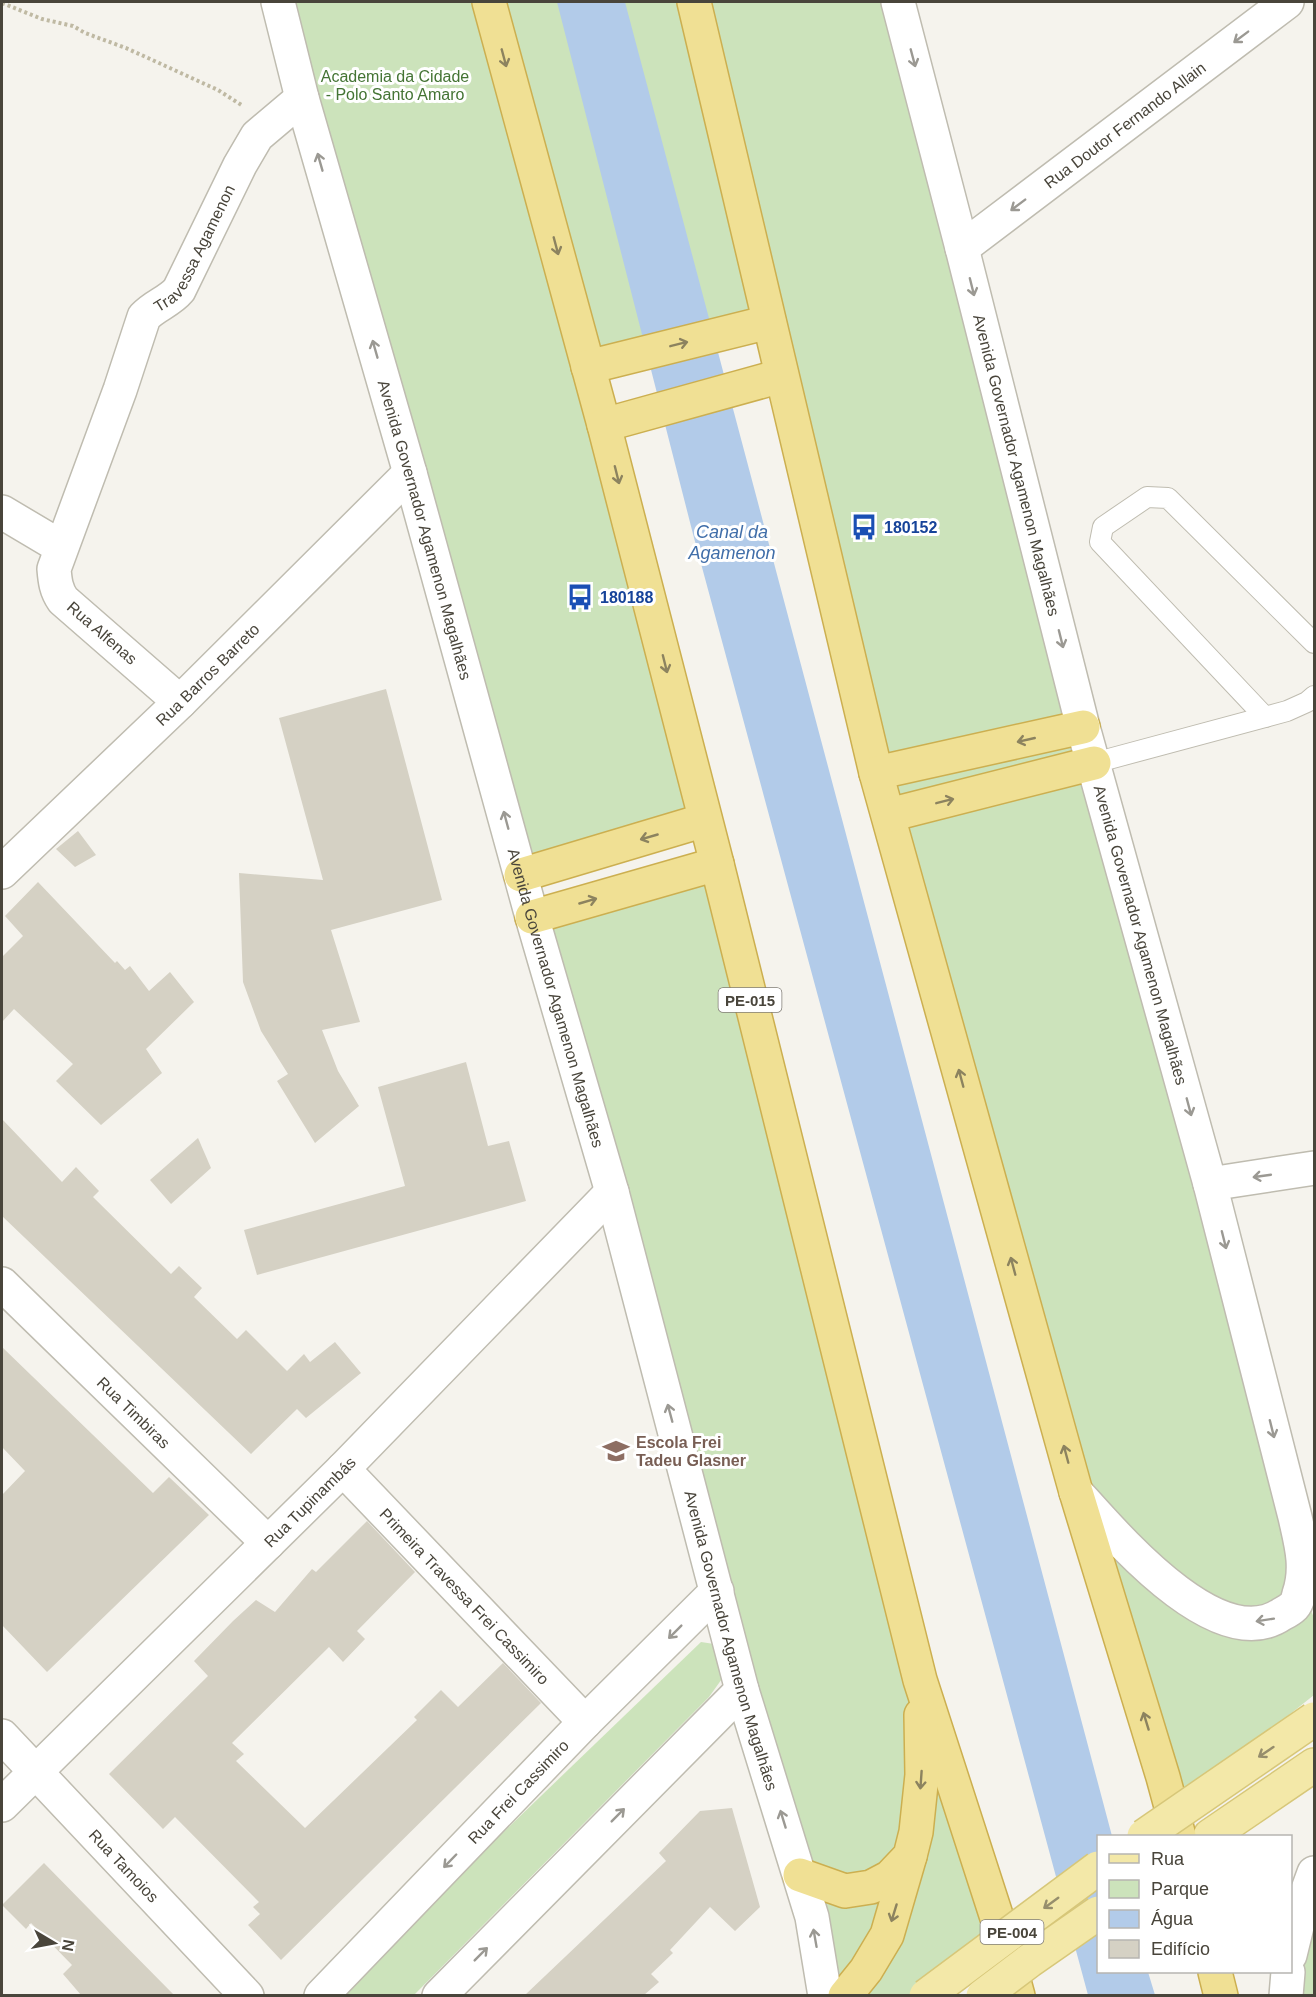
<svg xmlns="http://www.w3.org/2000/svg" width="1316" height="1997" viewBox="0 0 1316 1997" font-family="Arial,sans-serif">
<rect width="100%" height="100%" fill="#f5f3ed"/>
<!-- green -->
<g fill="#cce3bb">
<path d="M278,2H883L1208,1196L1284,1542L1314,1618V1695L1171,1809L769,323L589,367L705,820L521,875Z"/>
<path d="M717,864L997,1918L927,1995H813V1967L532,917Z"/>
<path d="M701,1642L714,1644L724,1676L709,1697L414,1995L333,1996Z"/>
<path d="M1314,1934V1995L1293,1996L1303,1946Z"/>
</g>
<!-- water -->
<path fill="#b2cbe9" d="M557,2H625L1112,1836H1098V1972H1148L1155,1995H1088L693,534Z"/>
<!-- building -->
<g fill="#d5d1c4">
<path d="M386,689L442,900L331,930L360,1022L322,1030L338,1071L359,1106L315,1143L277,1081L288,1074L261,1031L243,982L239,873L323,880L279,718Z"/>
<path d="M78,831L96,855L75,867L56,849Z"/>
<path d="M38,882L115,963L117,961L125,970L130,966L149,991L170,972L194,1002L146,1049L162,1073L101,1125L56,1081L73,1064L14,1009L2,1022V957L23,936L5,916Z"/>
<path d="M466,1062L488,1146L509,1141L526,1201L257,1275L244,1230L405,1186L378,1087Z"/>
<path d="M2,1119L62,1182L76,1167L99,1191L93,1197L171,1274L179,1266L202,1288L194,1297L237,1339L246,1330L287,1371L304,1354L310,1362L335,1342L361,1373L306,1418L297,1409L251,1454L2,1216Z"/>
<path d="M198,1138L211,1168L171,1204L150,1180Z"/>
<path d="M2,1347L153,1493L169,1477L209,1515L47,1672L2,1625V1495L25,1471L2,1447Z"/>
<path d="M367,1521L415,1572L357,1631L365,1639L343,1662L329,1647L232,1743L244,1754L236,1761L305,1828L417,1720L414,1717L441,1690L458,1707L503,1663L541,1703L281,1960L248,1925L260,1914L253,1907L259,1902L175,1817L163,1829L109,1774L208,1676L194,1661L233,1621L256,1600L275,1612L312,1569L316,1572Z"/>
<path d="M732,1808L760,1907L735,1931L710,1907L670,1950L673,1953L651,1974L659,1982L644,1995H525L666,1861L659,1853L700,1811Z"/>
<path d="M44,1863L91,1911L174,1995H81L63,1974L72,1965L31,1923L26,1929L2,1905Z"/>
</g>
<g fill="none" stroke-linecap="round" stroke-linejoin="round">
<!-- service casing -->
<g stroke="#bfbcb0" stroke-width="22">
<g id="service">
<path d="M1265,717L1100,542L1103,527L1147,497L1168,498L1314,643"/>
<path d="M1094,763L1287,711L1307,702L1314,696"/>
</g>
</g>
<!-- minor casing -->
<g stroke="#bfbcb0" stroke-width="36">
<g id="minor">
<path id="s1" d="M278,2L302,98L410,473L532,917L612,1192L742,1690L812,1917L825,1996"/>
<path id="s2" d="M898,2L962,248L1083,727L1210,1184L1295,1517C1301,1544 1308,1567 1299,1594C1298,1598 1297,1603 1294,1606C1291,1609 1286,1612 1282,1614C1218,1658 1115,1535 1076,1492"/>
<path id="s3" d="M962,248L1287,2"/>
<path d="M2,512L61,547"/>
<path id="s4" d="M180,702L63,600C56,590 55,581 54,569L120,390L144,317C155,305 169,302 179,290L240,165L257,136L302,98"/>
<path id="s5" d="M2,872L180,702L410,473"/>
<path d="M1210,1184L1314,1168"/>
<path id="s6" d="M2,1284L268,1543"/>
<path id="s7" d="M343,1469L585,1722"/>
<path id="s8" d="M2,1736L247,1996"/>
<path id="s9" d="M2,1805L343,1469L612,1192"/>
<path d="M1290,1955L1302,1906L1314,1873"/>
<path id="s10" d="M321,1996L585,1722L717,1591"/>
<path d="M439,1996L742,1690"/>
<path d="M1286,1996L1288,1972"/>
</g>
</g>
<!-- primary casing -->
<g stroke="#d7c779" stroke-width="36">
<path id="primary" d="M1210,1836L1314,1765"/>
</g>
<!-- trunk casing -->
<g stroke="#ccaf50" stroke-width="36">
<g id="trunk">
<path d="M489,2L604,425L717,864L920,1680L997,1918L1018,1996"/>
<path d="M694,2L876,773L1076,1492L1163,1777L1179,1836"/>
<path d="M588,367L769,322"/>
<path d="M604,425L781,376"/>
<path d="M876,773L1083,727"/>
<path d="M889,815L1094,763"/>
<path d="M521,875L705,820"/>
<path d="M532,917L717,864"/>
<path d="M800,1875L845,1891L871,1887L890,1877L910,1856L916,1832L922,1775L921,1715"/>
<path d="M1215,1972L1221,1996"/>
<path d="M845,1996L866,1970L887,1935L910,1856"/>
</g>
</g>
<!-- path -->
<path stroke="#bfb9a3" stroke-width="4" stroke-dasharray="3 3" stroke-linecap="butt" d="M2,3L42,19L73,26L85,33L126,48L218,90L243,106"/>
<!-- service -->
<use href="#service" stroke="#fff" stroke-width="20"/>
<!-- minor -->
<use href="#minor" stroke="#fff" stroke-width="33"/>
<!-- primary -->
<use href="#primary" stroke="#f3e8a8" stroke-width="33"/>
<!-- trunk -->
<use href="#trunk" stroke="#f0e094" stroke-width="33"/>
<!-- primary-bridge casing -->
<g stroke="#d7c779" stroke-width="36" stroke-linecap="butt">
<g id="primary-bridge">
<path d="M1144,1836L1314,1719"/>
<path d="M926,1996L1098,1868"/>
<path d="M983,1996L1029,1961L1098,1913"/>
</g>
</g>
<!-- primary-bridge -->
<use href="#primary-bridge" stroke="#f3e8a8" stroke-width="33"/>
</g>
<!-- one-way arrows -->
<defs><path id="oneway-shaft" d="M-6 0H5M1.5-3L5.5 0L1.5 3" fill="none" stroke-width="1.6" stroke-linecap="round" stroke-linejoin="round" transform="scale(1.5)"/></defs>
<g stroke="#9b9993">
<use href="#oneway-shaft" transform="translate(1241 37) rotate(143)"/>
<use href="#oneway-shaft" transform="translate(913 58) rotate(75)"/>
<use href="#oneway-shaft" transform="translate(320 162) rotate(-106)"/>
<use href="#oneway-shaft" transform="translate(1018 205) rotate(143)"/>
<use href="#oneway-shaft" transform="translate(972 287) rotate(76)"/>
<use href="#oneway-shaft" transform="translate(375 349) rotate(-106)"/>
<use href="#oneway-shaft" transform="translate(1061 639) rotate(76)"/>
<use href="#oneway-shaft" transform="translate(506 820) rotate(-105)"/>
<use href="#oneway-shaft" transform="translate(1189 1107) rotate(75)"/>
<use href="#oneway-shaft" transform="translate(1262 1176) rotate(172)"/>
<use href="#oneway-shaft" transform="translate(1224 1240) rotate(76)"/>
<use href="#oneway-shaft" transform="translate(670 1413) rotate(-105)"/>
<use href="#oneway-shaft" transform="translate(1272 1429) rotate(76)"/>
<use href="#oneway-shaft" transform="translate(1265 1620) rotate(171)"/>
<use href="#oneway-shaft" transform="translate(675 1632) rotate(135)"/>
<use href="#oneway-shaft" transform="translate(618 1815) rotate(-45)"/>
<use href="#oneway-shaft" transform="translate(783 1819) rotate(-107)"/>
<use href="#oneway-shaft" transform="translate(450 1861) rotate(134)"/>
<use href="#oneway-shaft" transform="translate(815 1938) rotate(-100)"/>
<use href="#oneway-shaft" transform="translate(481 1954) rotate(-45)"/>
</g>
<g stroke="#8c835f">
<use href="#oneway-shaft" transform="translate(504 58) rotate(75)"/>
<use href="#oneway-shaft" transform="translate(556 246) rotate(75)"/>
<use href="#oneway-shaft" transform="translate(679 344) rotate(-14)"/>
<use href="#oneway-shaft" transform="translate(617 475) rotate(76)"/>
<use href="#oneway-shaft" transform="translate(665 664) rotate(76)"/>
<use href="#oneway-shaft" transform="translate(1026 740) rotate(167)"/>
<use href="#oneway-shaft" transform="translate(945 801) rotate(-14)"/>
<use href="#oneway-shaft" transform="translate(649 837) rotate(164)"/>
<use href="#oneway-shaft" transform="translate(588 901) rotate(-16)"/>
<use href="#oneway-shaft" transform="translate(961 1078) rotate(-105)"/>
<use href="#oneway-shaft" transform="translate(1013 1266) rotate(-105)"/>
<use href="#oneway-shaft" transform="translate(1066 1454) rotate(-105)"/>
<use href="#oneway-shaft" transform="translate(1146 1721) rotate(-107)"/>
<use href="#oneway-shaft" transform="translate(921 1780) rotate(94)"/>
<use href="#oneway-shaft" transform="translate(894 1913) rotate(107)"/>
</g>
<g stroke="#968e6c">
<use href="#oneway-shaft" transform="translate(1266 1752) rotate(146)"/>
<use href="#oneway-shaft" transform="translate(1051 1903) rotate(144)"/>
</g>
<!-- icons -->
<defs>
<g id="bus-bare" transform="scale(2.07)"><path d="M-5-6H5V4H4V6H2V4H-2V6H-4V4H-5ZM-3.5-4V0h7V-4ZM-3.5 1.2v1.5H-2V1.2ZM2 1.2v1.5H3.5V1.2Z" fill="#1a4fb4" stroke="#fff" stroke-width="2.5" paint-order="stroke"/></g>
<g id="school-bare" transform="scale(2.07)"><path d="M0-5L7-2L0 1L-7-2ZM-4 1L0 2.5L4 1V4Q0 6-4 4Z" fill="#8d6e63" stroke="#fff" stroke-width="2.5" paint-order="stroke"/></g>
</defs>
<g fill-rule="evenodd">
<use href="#bus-bare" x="864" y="527"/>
<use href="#bus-bare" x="580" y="597"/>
<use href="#school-bare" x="616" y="1451"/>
</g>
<g text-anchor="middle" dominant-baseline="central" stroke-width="6" stroke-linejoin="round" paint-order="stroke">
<!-- shield labels -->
<g fill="#fff" stroke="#807d76" stroke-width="1.5">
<rect x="718.5" y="988" width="63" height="24" rx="4.5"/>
<rect x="980.5" y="1920" width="63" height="24" rx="4.5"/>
</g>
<g font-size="15" font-weight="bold" fill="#49453b">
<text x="750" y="1000">PE-015</text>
<text x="1012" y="1932">PE-004</text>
</g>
<!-- park labels -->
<g font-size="16" fill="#447434" stroke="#fff">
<text x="395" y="76">Academia da Cidade<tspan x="395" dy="18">- Polo Santo Amaro</tspan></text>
</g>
<!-- street labels -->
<g font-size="16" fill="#49453b" stroke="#fff">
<text stroke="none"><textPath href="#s3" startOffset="204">Rua Doutor Fernando Allain</textPath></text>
<text stroke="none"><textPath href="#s4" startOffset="543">Travessa Agamenon</textPath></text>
<text stroke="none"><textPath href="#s2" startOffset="478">Avenida Governador Agamenon Magalhães</textPath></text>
<text stroke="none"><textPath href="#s1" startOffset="548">Avenida Governador Agamenon Magalhães</textPath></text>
<text transform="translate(102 633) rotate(41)">Rua Alfenas</text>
<text stroke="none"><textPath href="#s5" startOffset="285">Rua Barros Barreto</textPath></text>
<text stroke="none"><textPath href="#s2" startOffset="964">Avenida Governador Agamenon Magalhães</textPath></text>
<text stroke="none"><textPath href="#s1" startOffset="1034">Avenida Governador Agamenon Magalhães</textPath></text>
<text stroke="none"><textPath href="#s6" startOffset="184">Rua Timbiras</textPath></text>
<text stroke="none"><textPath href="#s9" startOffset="432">Rua Tupinambás</textPath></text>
<text stroke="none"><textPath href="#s7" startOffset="176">Primeira Travessa Frei Cassimiro</textPath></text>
<text stroke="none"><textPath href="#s1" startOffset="1700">Avenida Governador Agamenon Magalhães</textPath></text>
<text stroke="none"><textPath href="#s10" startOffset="284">Rua Frei Cassimiro</textPath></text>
<text stroke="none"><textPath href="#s8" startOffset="178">Rua Tamoios</textPath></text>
</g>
<!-- transit labels -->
<g font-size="16" font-weight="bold" fill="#164399" stroke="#fff" text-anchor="start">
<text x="884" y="527">180152</text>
<text x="600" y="597">180188</text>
</g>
<!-- education labels -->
<g font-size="16" font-weight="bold" fill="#785e54" stroke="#fff" text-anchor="start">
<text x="636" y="1442">Escola Frei<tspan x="636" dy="18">Tadeu Glasner</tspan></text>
</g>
<!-- water labels -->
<g font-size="18" font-style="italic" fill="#406ea9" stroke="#fff">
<text x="732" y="532">Canal da<tspan x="732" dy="21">Agamenon</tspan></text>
</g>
</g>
<!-- border -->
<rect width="1316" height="1997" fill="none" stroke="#49453b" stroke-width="6"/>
<!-- legend -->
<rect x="1097" y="1835" width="195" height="138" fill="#ffffff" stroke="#b6b5b1" stroke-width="1.5"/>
<rect x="1109" y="1854" width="30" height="9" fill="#f3e8a8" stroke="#b6b5b1" stroke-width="1.5"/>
<text x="1151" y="1865" font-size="18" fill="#49453b">Rua</text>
<rect x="1109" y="1880" width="30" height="18" fill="#cce3bb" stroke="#b6b5b1" stroke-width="1.5"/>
<text x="1151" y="1895" font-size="18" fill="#49453b">Parque</text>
<rect x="1109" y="1910" width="30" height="18" fill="#b2cbe9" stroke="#b6b5b1" stroke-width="1.5"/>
<text x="1151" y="1925" font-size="18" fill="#49453b">Água</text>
<rect x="1109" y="1940" width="30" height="18" fill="#d5d1c4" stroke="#b6b5b1" stroke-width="1.5"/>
<text x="1151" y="1955" font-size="18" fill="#49453b">Edifício</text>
<!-- north arrow -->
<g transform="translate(54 1943) rotate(100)" stroke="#ffffff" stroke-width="4.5" paint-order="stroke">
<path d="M0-4.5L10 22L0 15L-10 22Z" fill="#49453b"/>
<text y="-9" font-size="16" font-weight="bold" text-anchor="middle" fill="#49453b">N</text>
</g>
</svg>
